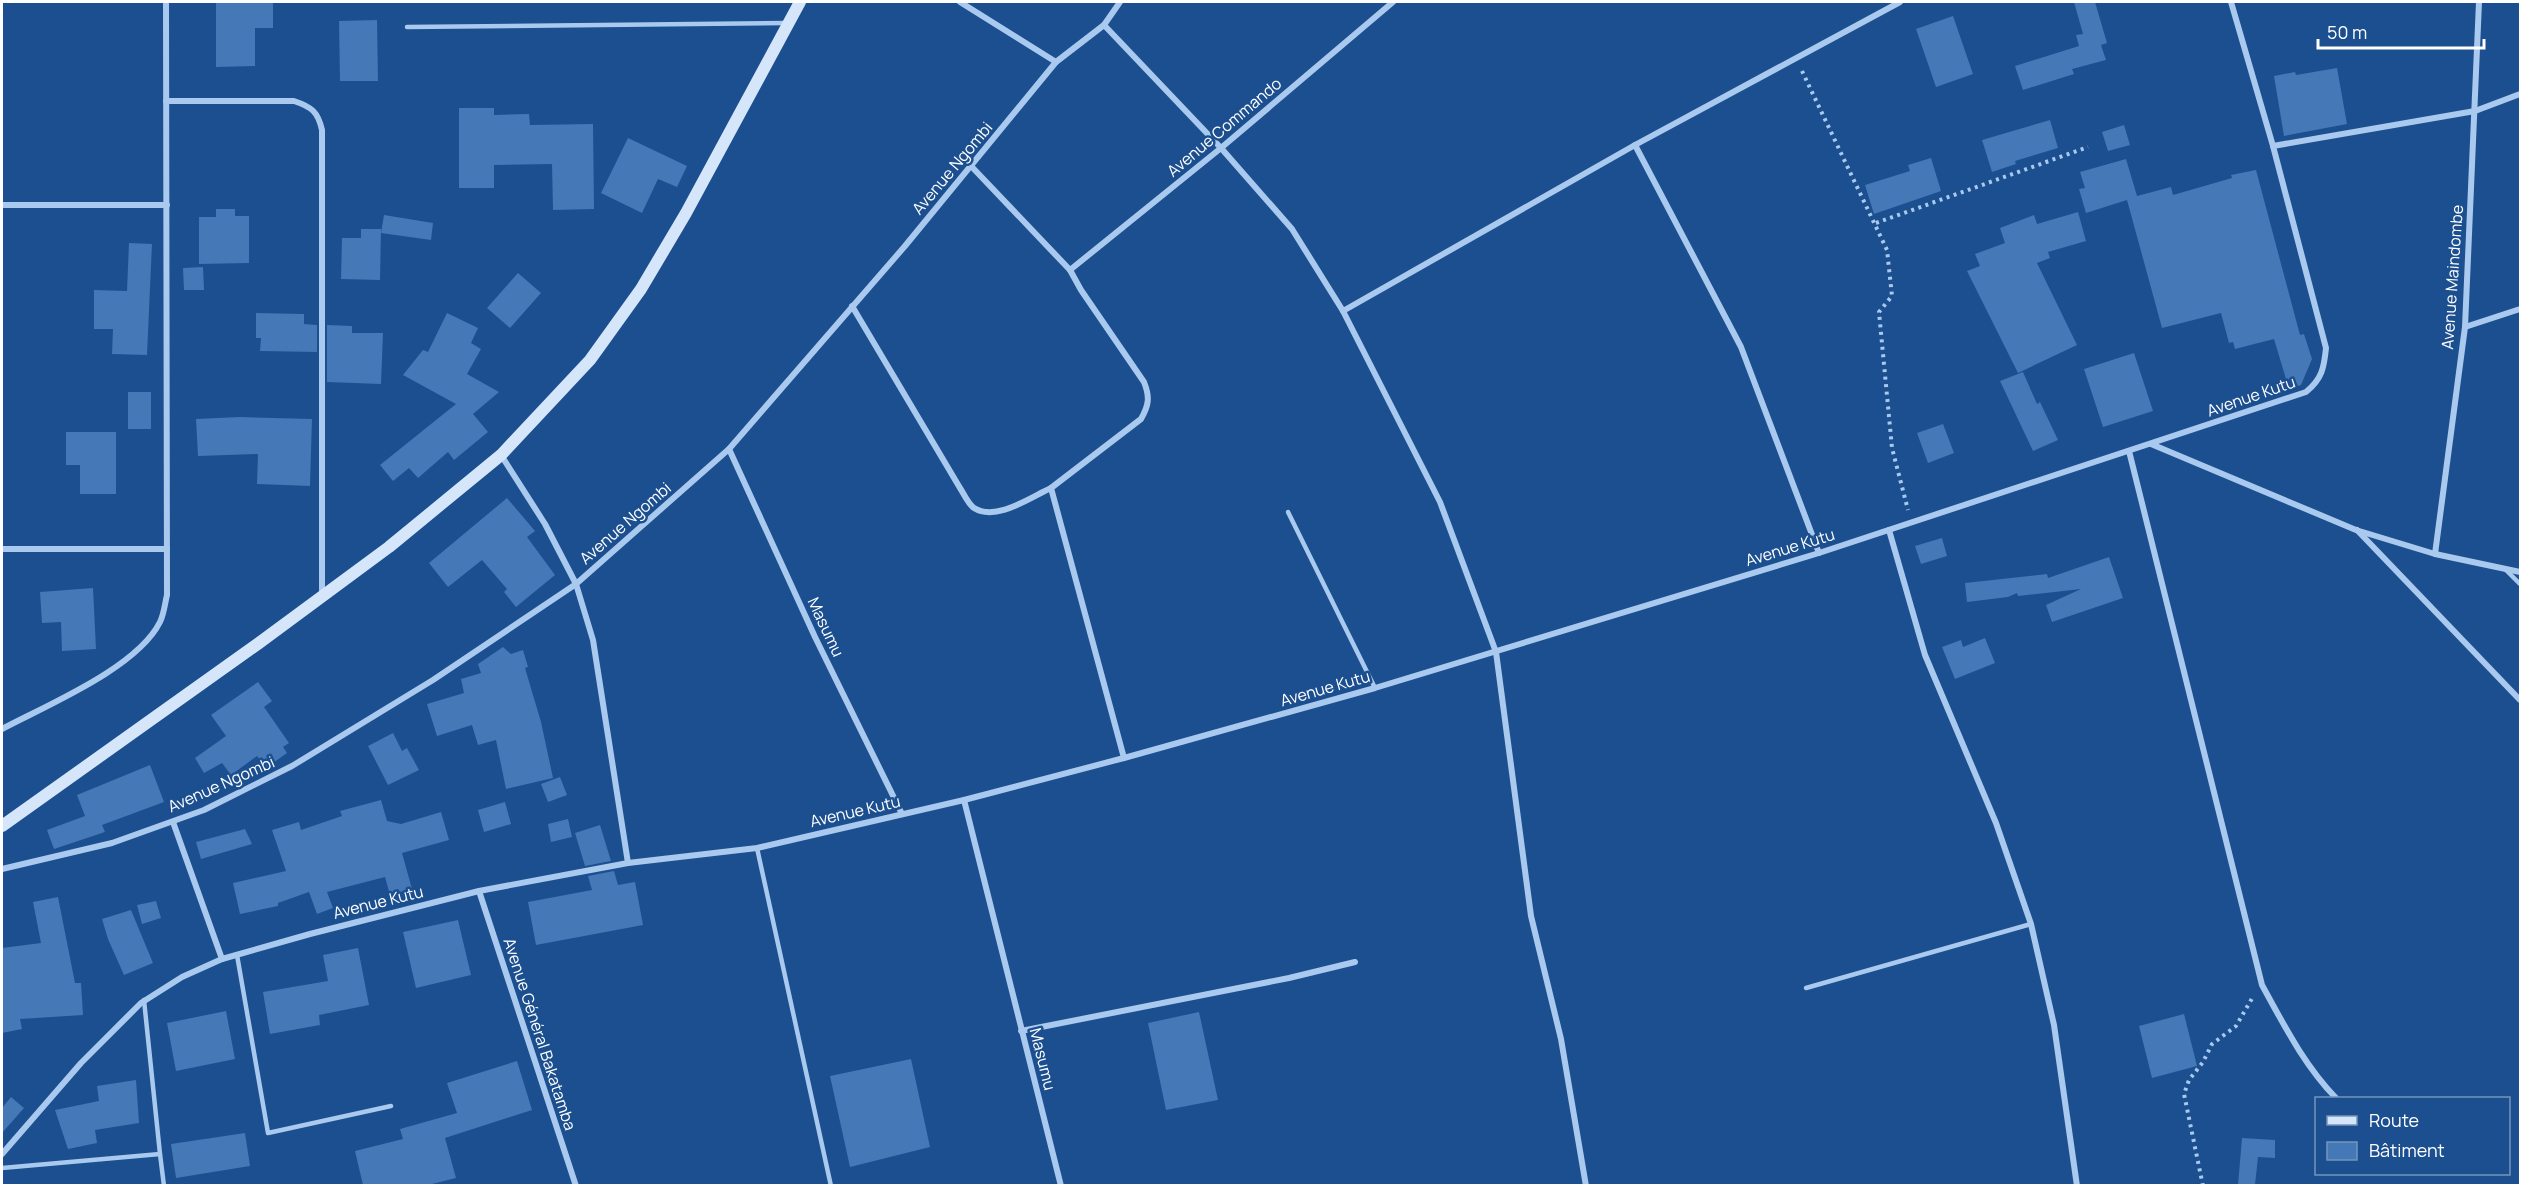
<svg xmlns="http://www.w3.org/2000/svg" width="2522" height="1187" viewBox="0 0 2522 1187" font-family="Manrope,sans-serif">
<rect width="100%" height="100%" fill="#1b4f8f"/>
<!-- building -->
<g fill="#4478b7">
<path d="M216,2H273V28H255V66L216,67Z"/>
<path d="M2074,2H2095L2107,43L2101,45L2106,60L2072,69L2074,74L2023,90L2015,66L2079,46L2076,35L2083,34Z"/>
<path d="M1953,16L1973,74L1936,87L1916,29Z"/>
<path d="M377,20L378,81H340L339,21Z"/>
<path d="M2337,68L2347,124L2284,136L2274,76L2295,72L2296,75Z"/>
<path d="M459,108H494V115L529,114L530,125L593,124L594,209L553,210L552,164L494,165V188H459Z"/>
<path d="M2050,120L2058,148L2015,161L2016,164L1992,172L1982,140Z"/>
<path d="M2124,125L2130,145L2108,151L2102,132Z"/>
<path d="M628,138L687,166L677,187L658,179L642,213L601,193Z"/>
<path d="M1931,158L1941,191L1874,214L1865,185L1910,171L1908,165Z"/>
<path d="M2126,159L2137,196L2171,187L2173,195L2232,178L2231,175L2256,170L2300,335L2304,334L2312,359L2301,385L2289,389L2274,339L2235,349L2233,342L2229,343L2221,313L2162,328L2127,200L2086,213L2079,189L2085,188L2080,172Z"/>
<path d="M216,209H235V216H249V263L199,264V217H216Z"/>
<path d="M2078,212L2086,241L2048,252L2050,258L2037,263L2077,345L2018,373L1967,271L1980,266L1975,254L2005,243L2000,228L2034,215L2037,224Z"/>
<path d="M384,215L433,223L431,240L381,233Z"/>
<path d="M361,229H381L380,280L341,279L342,238H361Z"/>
<path d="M129,243L152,244L147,355L112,354L113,329H94V290L127,291Z"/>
<path d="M203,267L204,290H184L183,268Z"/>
<path d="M518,273L541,293L510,328L487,308Z"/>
<path d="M256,313L304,314V324L317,325V352L260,351L261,338H256Z"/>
<path d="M447,313L478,328L471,343L481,349L467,374L499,392L473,414L488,432L454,460L448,452L418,478L409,468L393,481L380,465L456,404L403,375L423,350L428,352Z"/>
<path d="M327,325L352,326V333H383L381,384L327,382Z"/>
<path d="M2134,353L2153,411L2103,427L2084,369Z"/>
<path d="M2023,372L2037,404L2040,402L2058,440L2033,451L2000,381Z"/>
<rect x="128" y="392" width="23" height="37"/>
<path d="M240,417L312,419L310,486L257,484L258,454L198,456L196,419Z"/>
<path d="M1943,424L1954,453L1928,463L1917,433Z"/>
<path d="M66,432H116V494H80V465H66Z"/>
<path d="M507,498L535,531L527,537L555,575L516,607L504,592L507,589L482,560L448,587L429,563Z"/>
<path d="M1942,538L1947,556L1921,564L1915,546Z"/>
<path d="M2109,557L2123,598L2052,622L2046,605L2081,589L2018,596L2017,593L2008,597L1967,602L1965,583L2047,574L2048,578Z"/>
<path d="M93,588L96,649L62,651L61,622L42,623L40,592Z"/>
<path d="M1985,638L1995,663L1955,679L1942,647L1961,640L1963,647Z"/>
<path d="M503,647L511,654L523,650L528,667L525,668L541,722L553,778L506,789L496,740L478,745L472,725L437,736L427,704L464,693L461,679L481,673L478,664Z"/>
<path d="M258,682L272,701L264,707L289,743L283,747L287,753L266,768L257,756L231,775L222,763L204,773L195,758L226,736L211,715Z"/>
<path d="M393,733L402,751L407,748L419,770L388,785L368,746Z"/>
<path d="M150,765L164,802L102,825L105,832L54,849L47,830L85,816L77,795Z"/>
<path d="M560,777L567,795L548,802L541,784Z"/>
<path d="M381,800L387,821L401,824L441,812L449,840L402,853L412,889L390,895L385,877L327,892L333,908L317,914L309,892L278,903V906L240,914L233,883L286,871L272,830L299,822L301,830L342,816L340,811Z"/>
<path d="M505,802L511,824L484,832L478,810Z"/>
<path d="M568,819L572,837L551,842L548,824Z"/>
<path d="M600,825L611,861L585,866L575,833Z"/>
<path d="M245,829L252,844L201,859L196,842Z"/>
<path d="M614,871L618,885L635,882L643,925L536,945L528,902L592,890L588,876Z"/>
<path d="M58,897L75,983H81L83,1015L20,1019L22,1029L2,1033V948L41,943L33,902Z"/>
<path d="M156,901L161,918L142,924L137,905Z"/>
<path d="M131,910L153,963L124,975L108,939L102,919Z"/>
<path d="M458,920L471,975L416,988L403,932Z"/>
<path d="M358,948L369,1005L319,1015L320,1025L270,1034L263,992L328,981L323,955Z"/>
<path d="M226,1011L235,1059L176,1071L167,1023Z"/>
<path d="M1199,1012L1218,1100L1166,1110L1148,1023Z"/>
<path d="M2184,1014L2197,1066L2152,1078L2139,1026Z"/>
<path d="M911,1059L930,1147L850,1167L830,1076Z"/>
<path d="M517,1061L532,1110L445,1138L456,1178L428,1185H363L355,1151L403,1139L400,1129L457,1113L447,1083Z"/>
<path d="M136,1080L139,1123L95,1130L97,1143L68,1149L55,1110L99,1101L97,1086Z"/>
<path d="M11,1097L24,1108L2,1133V1108Z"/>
<path d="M245,1133L250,1166L176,1178L171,1144Z"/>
<path d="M2242,1138L2275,1140V1158L2258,1157L2255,1185H2238Z"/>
</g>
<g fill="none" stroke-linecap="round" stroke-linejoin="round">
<!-- path -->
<g stroke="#a9c9ee" stroke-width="4" stroke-dasharray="3 4.5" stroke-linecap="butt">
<path d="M1802,71L1887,250L1892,296L1879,312L1892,448L1908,510"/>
<path d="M1876,223L2088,147"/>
<path d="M2203,1186L2184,1094L2189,1080L2203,1062L2212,1044L2236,1026L2254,995"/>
</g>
<!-- service -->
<g stroke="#a9c9ee" stroke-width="4.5">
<path d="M407,27L786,23"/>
<path d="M1288,512L1375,688"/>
<path d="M2505,569L2520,584"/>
<path d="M757,848L831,1186"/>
<path d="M237,955L268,1133L391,1106"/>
<path d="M1806,988L2031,924"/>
<path d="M144,1000L160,1154"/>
<path d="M2,1168L160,1154L164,1186"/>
</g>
<!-- minor -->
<g stroke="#a9c9ee" stroke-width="6">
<path d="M960,2L1056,62"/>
<path d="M1104,25L1221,148L1292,229L1343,311L1440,502L1496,652L1531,916L1561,1039L1586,1186"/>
<path d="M166,101H294C312,107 318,112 322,130V596"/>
<path d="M1635,145L1741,347L1819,553"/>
<path d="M2273,146L2475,111L2520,94"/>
<path d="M971,166L1070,270L1081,290L1144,382C1150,397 1149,405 1141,419L1051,488L1124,758"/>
<path d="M2,205H167"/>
<path d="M1070,270L1221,148L1393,2"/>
<path d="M852,306L960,488C964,494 968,504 974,508C996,522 1031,497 1051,488"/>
<path d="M1343,311L1635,145L1900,2"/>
<path d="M2465,327L2520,309"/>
<path d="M2151,444L2356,530L2435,554L2520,572"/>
<path d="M729,449L815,637L902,814"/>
<path d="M2129,451L2262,985C2284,1025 2304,1065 2336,1098"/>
<path d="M501,455L545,524L576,584L593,640L628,863"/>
<path d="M1889,530L1925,655L1996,823L2031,924L2054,1025L2077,1186"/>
<path d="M2357,530L2520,700"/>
<path d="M2,549H167"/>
<path d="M2435,554L2465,327L2479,2"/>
<path d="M2,729C47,705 137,668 160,622C164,614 165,603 167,595L166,2"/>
<path d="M964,800L1061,1186"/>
<path d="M173,822L222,959"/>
<path d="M2,869L112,843L204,810L292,766L433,680L576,584L729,449L905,246L1056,62L1104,25L1120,2"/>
<path d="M479,891L576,1186"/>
<path d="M1021,1031L1289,978L1355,962"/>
<path d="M2,1154L81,1063L141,1003L182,977L222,959L310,934L479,891L628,863L757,848L964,800L1124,758L1375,688L1819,553L2306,392C2322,379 2324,368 2326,348L2273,146L2231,2"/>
</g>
<!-- secondary -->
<path stroke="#d6e6fa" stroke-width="12" d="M2,826L259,643L389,547L501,455L590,360L641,289L686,213L800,2"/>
</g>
<g text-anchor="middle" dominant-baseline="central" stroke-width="5" stroke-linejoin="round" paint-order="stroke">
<!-- street labels -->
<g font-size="16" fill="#fff" stroke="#1b4f8f">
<text transform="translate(1224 127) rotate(-40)">Avenue Commando</text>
<text transform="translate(952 168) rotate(-50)">Avenue Ngombi</text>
<text transform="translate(2452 277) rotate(-86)">Avenue Maindombe</text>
<text transform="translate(2251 396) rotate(-19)">Avenue Kutu</text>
<text transform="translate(625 523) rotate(-41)">Avenue Ngombi</text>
<text transform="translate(1790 547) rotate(-17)">Avenue Kutu</text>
<text transform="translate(826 627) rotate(65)">Masumu</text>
<text transform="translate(1325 688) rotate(-16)">Avenue Kutu</text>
<text transform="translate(221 784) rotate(-24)">Avenue Ngombi</text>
<text transform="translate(855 811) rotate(-13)">Avenue Kutu</text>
<text transform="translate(378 902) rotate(-14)">Avenue Kutu</text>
<text transform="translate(540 1034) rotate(72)">Avenue Général Bakatamba</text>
<text transform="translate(1043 1059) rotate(76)">Masumu</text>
</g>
</g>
<!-- border -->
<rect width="2522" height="1187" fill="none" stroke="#ffffff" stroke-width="6"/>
<!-- legend -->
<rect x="2315" y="1097" width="195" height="78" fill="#1b4f8f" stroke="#7695bc" stroke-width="1.5"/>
<rect x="2327" y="1116" width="30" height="9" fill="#d6e6fa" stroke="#7695bc" stroke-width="1.5"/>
<text x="2369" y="1127" font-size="18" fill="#ffffff">Route</text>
<rect x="2327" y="1142" width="30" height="18" fill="#4478b7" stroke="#7695bc" stroke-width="1.5"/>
<text x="2369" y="1157" font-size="18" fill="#ffffff">Bâtiment</text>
<!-- scale -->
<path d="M2318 39v9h166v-9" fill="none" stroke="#ffffff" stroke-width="3"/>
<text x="2327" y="39" font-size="18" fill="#ffffff" stroke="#1b4f8f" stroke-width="4.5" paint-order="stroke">50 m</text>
</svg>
